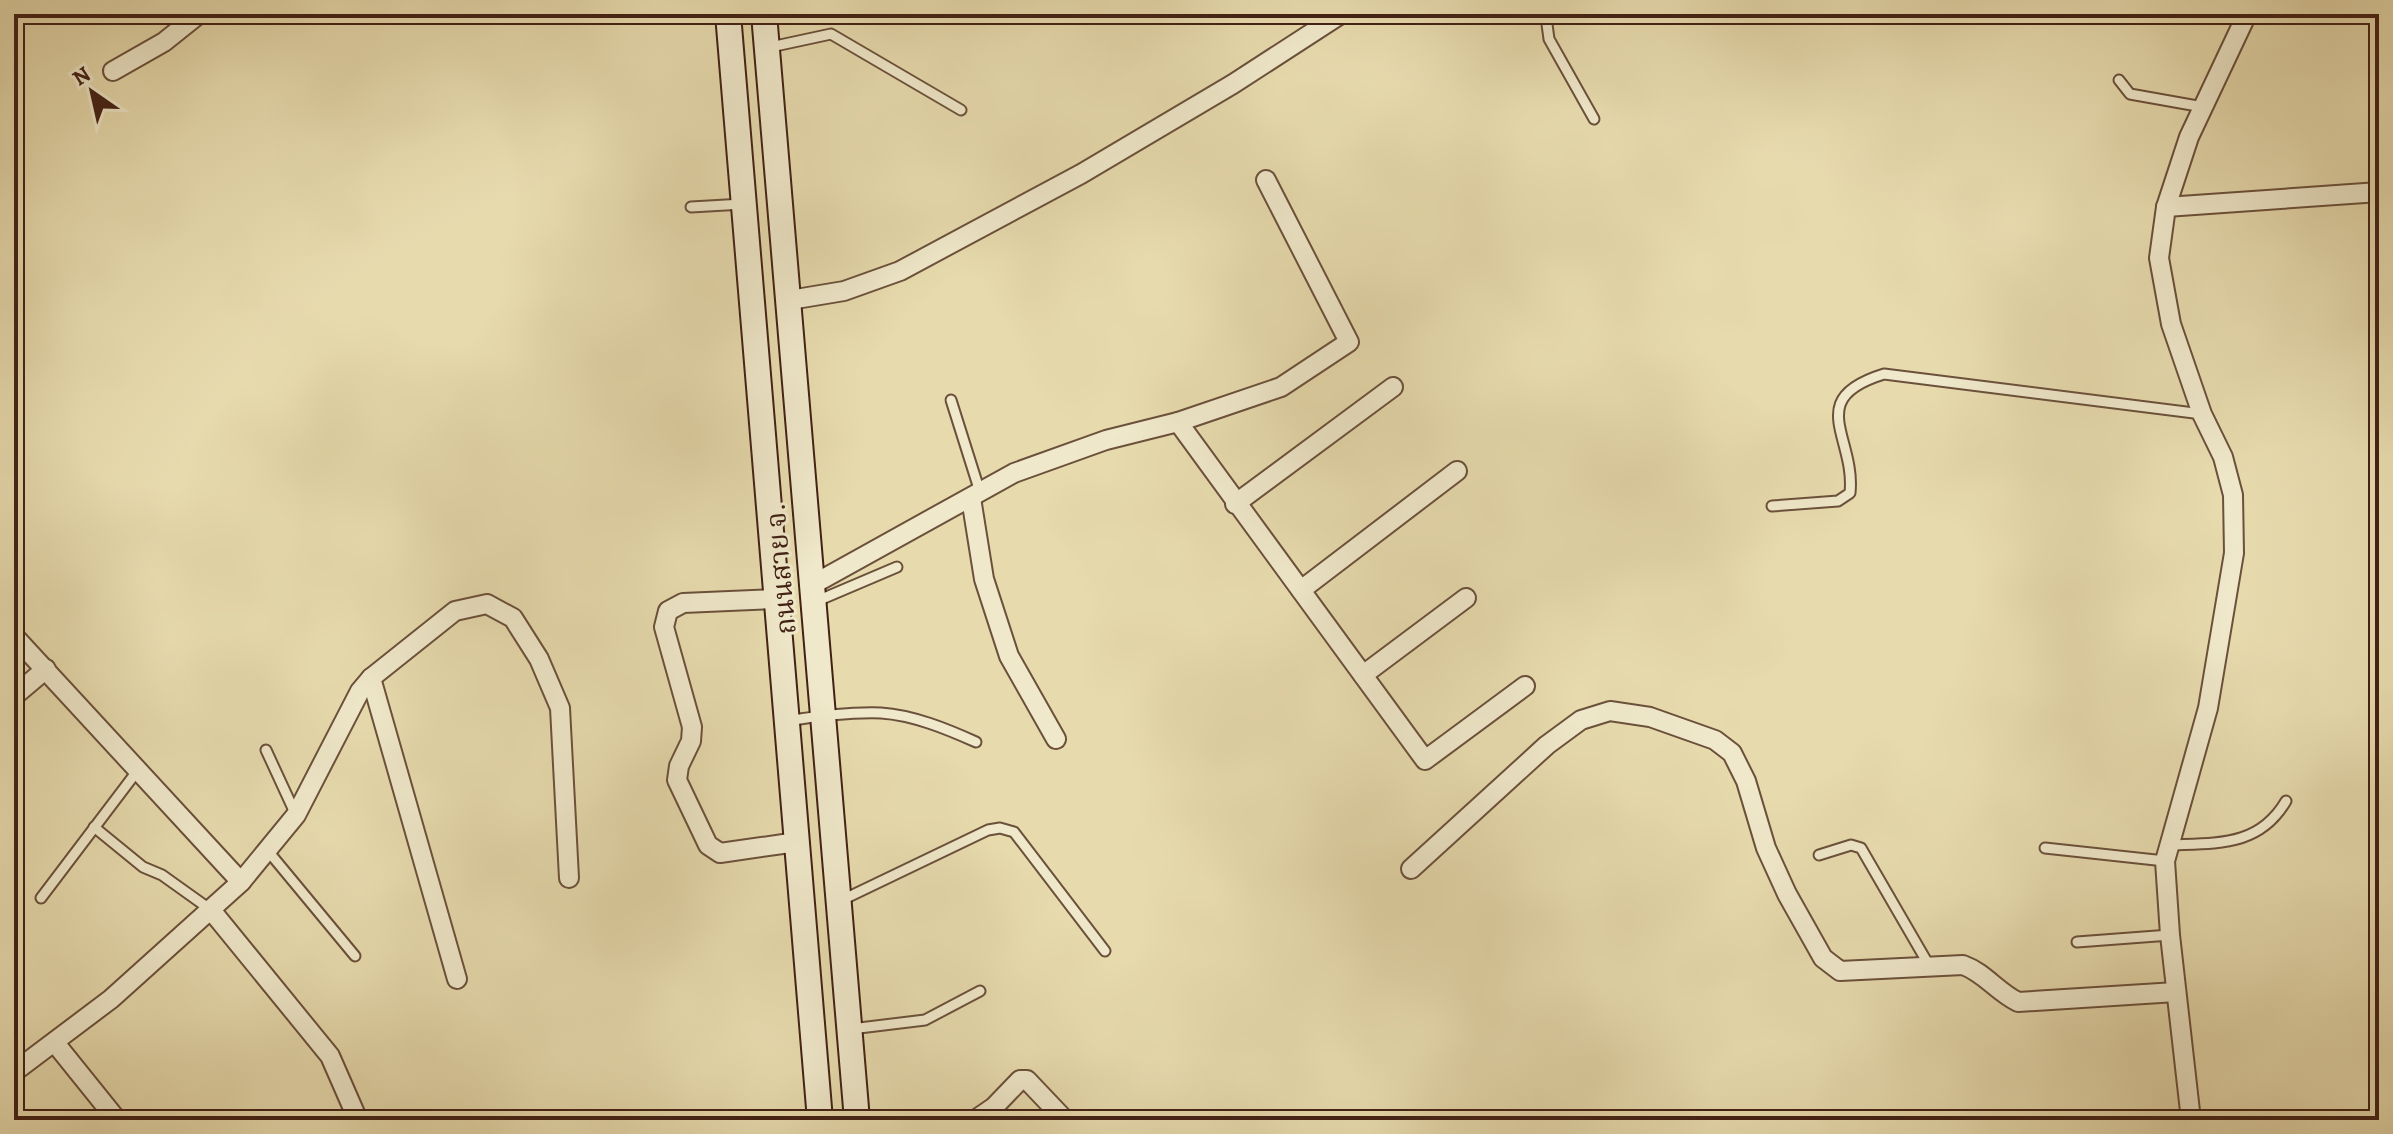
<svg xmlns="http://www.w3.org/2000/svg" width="2393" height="1134" viewBox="0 0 2393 1134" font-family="Alegreya,'Noto Serif Thai',serif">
<rect width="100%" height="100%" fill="#e7dbae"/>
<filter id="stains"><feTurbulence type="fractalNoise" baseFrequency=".0025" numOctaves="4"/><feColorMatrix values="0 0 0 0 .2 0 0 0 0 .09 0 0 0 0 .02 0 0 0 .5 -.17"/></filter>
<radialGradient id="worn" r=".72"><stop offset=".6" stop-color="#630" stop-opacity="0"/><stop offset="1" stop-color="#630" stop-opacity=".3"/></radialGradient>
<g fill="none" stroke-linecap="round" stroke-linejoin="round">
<!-- service casing -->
<g stroke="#6b503b" stroke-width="13">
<g id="service">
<path d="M1547,14L1546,17L1549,39L1594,119"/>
<path d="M766,48L831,34L961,110"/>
<path d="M2119,80L2130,94L2203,107"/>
<path d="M691,207L743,204"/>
<path d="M951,400L980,492"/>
<path d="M1772,506L1838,501L1850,493C1856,437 1803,399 1884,374L2202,414"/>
<path d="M817,601L897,567"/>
<path d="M788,721C818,716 850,712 881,713C913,715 947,729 976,742"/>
<path d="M266,750L296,815"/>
<path d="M94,827L143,867L162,875L211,910"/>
<path d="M2169,845C2217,843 2259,847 2286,801"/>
<path d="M2045,848L2165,861"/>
<path d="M268,851L355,956"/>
<path d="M1819,855L1851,845L1861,848L1930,967"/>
<path d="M41,898L138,770"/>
<path d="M840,901L988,830L1000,828L1014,832L1105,951"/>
<path d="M2077,942L2170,935"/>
<path d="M851,1029L925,1020L980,991"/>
</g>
</g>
<!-- minor casing -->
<g stroke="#6b503b" stroke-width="22">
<g id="minor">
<path d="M113,71L164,42L199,14"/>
<path d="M2166,207L2379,192"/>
<path d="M790,300L844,291L900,271L1081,174L1233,84L1341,14"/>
<path d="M1178,422L1425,760L1525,686"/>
<path d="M971,498L984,579L1009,656L1056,739"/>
<path d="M1235,504L1393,387"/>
<path d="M812,585L1014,473L1106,440L1178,422L1281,387L1349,342L1266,180"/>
<path d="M1301,590L1457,471"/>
<path d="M776,599L683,603L668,611L664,627L692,727L691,741L679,766L677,780L708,845L720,853L797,842"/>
<path d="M14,636L241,882"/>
<path d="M1363,675L1466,598"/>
<path d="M371,678L457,979"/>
<path d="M14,696L46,669"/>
<path d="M1411,869L1547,745L1581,720L1610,711L1650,717L1715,740L1732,753L1746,781L1766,848L1787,894L1823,958L1840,971L1963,965C1985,973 1996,991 2018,1002L2176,992"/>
<path d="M211,910L330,1056L358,1120"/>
<path d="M55,1043L117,1120"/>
<path d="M14,1072L111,999L241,882L296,815L360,691L371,678L455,611L487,604L513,618L539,659L560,708L569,878"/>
<path d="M975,1120L994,1107L1020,1080H1027L1065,1120"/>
<path d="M2191,1120L2170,935L2165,861L2208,708L2234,553L2233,495L2223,457L2202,414L2171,324L2159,258L2166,207L2189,137L2247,14"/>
</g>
</g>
<!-- secondary casing -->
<g stroke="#422115" stroke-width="28">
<g id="secondary">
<path d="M728,14L820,1120"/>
<path d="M764,14L857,1120"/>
</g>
</g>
<!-- service -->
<use href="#service" stroke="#efe8ca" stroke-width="9"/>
<!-- minor -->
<use href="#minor" stroke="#efe8ca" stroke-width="18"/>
<!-- secondary -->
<use href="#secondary" stroke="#efe8ca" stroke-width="24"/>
</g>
<g text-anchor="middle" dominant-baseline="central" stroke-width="6" stroke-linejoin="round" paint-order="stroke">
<!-- street labels -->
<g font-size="28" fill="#422115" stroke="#efe8ca">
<text transform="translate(781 569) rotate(-95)">ถนนสาย จ.</text>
</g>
</g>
<!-- margin -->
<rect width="2393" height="1134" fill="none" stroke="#e7dbae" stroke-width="48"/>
<rect x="16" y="16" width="2361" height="1102" fill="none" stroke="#422115" stroke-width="4"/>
<rect x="24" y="24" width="2345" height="1086" fill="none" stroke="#422115" stroke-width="2"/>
<!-- north arrow -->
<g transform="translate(92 92) rotate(326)" stroke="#efe8ca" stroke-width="6" paint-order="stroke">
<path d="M0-6L14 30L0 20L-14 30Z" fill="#422115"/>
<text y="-12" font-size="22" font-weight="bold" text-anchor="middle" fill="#422115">N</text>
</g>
<rect width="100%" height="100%" filter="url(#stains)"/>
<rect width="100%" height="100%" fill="url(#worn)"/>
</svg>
